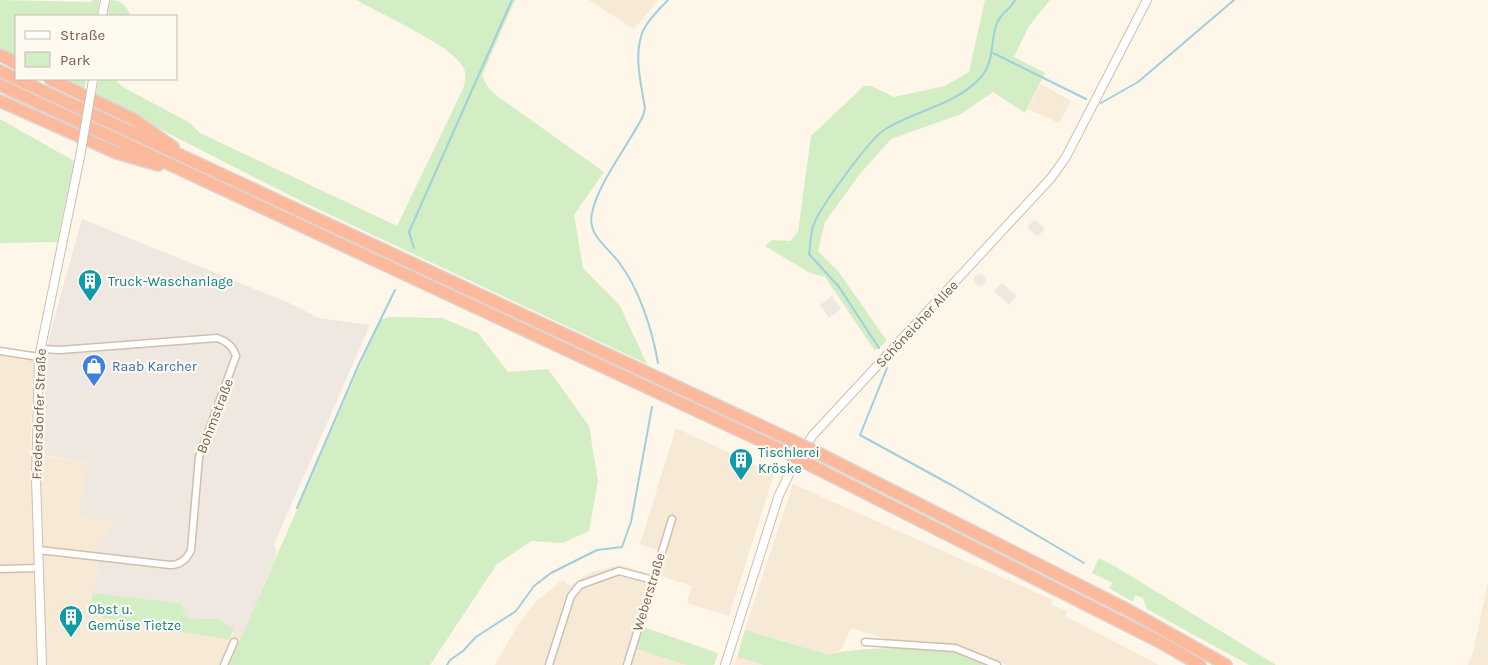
<svg xmlns="http://www.w3.org/2000/svg" width="1488" height="665" viewBox="0 0 1488 665" font-family="Karla,sans-serif">
<rect width="100%" height="100%" fill="#fef6e8"/>
<!-- residential -->
<g fill="#f6e9d5">
<path d="M589,0H658L634,29Z"/>
<path d="M1041,84L1071,101L1059,123L1028,109Z"/>
<path d="M0,347L35,353L30,454L88,462L117,522L95,551L99,562L89,615L229,640L234,629L242,636L229,665H0Z"/>
<path d="M676,428L774,474L729,616L687,603L692,586L660,576L645,621L641,620L640,624L643,627L636,649L687,665H495L519,623L536,602L562,580L570,586L589,573L620,565L651,574L658,550L640,544Z"/>
<path d="M793,484L1053,600L1051,605L1067,611L1065,616L1159,665H1007L962,646L930,641L896,642L851,628L841,650L829,655L745,630Z"/>
<path d="M1488,582V665H1468L1473,653Z"/>
</g>
<!-- commercial -->
<path fill="#ffe7db" d="M737,657L764,665H734Z"/>
<!-- industrial -->
<g fill="#eee8e1">
<path d="M82,219L287,302L319,318L370,325L274,544L277,554L242,636L217,619L187,618L180,603L93,593L99,562L95,551L116,522L79,516L88,462L43,455L46,356L50,334Z"/>
<path d="M1035,219L1045,229L1037,237L1027,227Z"/>
<circle cx="980" cy="280" r="6"/>
<path d="M1002,283L1017,296L1009,305L994,291Z"/>
<path d="M832,296L841,309L829,318L820,305Z"/>
</g>
<!-- green -->
<g fill="#d3edc4">
<path d="M0,0L91,2L92,0H99L97,16H16V56L0,48Z"/>
<path d="M110,0C120,0 128,6 130,16H108Z"/>
<path d="M356,0H515L482,75L487,86L497,96L604,172L574,215L583,268L620,306L647,364L303,202L95,96L99,79H115L121,86L190,123L200,133L397,226L463,89C465,81 468,72 461,64C446,43 381,14 356,0Z"/>
<path d="M985,0H1050L1029,26L1014,57L1045,73L1025,113L993,92L961,114L891,139L859,175L825,222L818,251L838,271L887,341L875,351L825,277L810,273L765,246L772,240L790,241L798,232L811,136L864,86H871L894,97L945,86L969,72Z"/>
<path d="M62,79H86L84,92Z"/>
<path d="M0,119L74,161L57,242L0,243Z"/>
<path d="M390,317L442,318L478,333L508,372L548,369L589,426L598,481L589,531L563,543L531,541L497,564L430,665H229L380,320Z"/>
<path d="M1099,558L1116,567L1276,665H1249L1147,609L1143,598L1135,595L1133,602L1109,588L1113,583L1092,573Z"/>
<path d="M93,593L180,603L187,618L217,619L234,629L229,640L89,615Z"/>
<path d="M643,627L718,653L714,665H687L636,649Z"/>
<path d="M745,630L829,655C853,646 938,646 963,653C972,656 980,660 987,665H764L737,657Z"/>
</g>
<g fill="none" stroke-linecap="round" stroke-linejoin="round">
<!-- stream -->
<g stroke="#9fd0dc" stroke-width="2">
<path d="M993,53L1086,99"/>
<path d="M1101,103L1138,82L1234,0"/>
<path d="M414,248L409,232L512,0"/>
<path d="M879,348L839,287L809,254C811,245 810,232 814,224C820,207 870,139 884,130C915,110 955,106 981,77C995,61 990,41 997,23C1001,13 1010,10 1015,0"/>
<path d="M658,363C652,329 639,288 618,261C606,246 587,234 592,213C598,183 629,144 643,116L645,108C641,84 632,50 645,27C651,17 660,8 668,0"/>
<path d="M887,368L860,435L955,487L1084,563"/>
<path d="M297,508L359,364L395,290"/>
<path d="M447,665L450,660L463,651L476,637L516,611L534,586L551,573L597,550L622,547L631,522L652,407"/>
</g>
<!-- minor casing -->
<g stroke="#d2beac" stroke-width="9">
<g id="minor">
<path d="M0,351L39,357"/>
<path d="M39,550L170,565C181,565 187,559 191,550L199,457L236,356C233,346 227,341 217,338L60,350L41,349"/>
<path d="M0,569L39,568"/>
<path d="M865,642L955,648L997,665"/>
<path d="M224,665L234,642"/>
<path d="M549,665L571,596L580,585L619,571L653,580"/>
<path d="M627,665L672,519"/>
</g>
</g>
<!-- tertiary casing -->
<g stroke="#d2beac" stroke-width="10">
<g id="tertiary">
<path d="M102,16L105,0"/>
<path d="M42,665L36,478L39,357L80,157"/>
<path d="M725,665L779,495L794,464L813,435L1051,178L1066,157L1147,0"/>
</g>
</g>
<!-- motorway casing -->
<g stroke="#ddd5d0" stroke-width="14">
<g id="motorway">
<path d="M0,55L16,63"/>
<path d="M0,71L789,439"/>
<path d="M50,79L133,119L173,147"/>
<path d="M0,85L783,451"/>
<path d="M0,101L117,153L158,165"/>
<path d="M820,454L1128,610L1226,665"/>
<path d="M814,467L1158,641L1200,665"/>
</g>
</g>
<!-- minor -->
<use href="#minor" stroke="#fff" stroke-width="6"/>
<!-- tertiary -->
<use href="#tertiary" stroke="#fff" stroke-width="8"/>
<!-- motorway -->
<use href="#motorway" stroke="#fcb99b" stroke-width="11"/>
<!-- tertiary-bridge casing -->
<g stroke="#d2beac" stroke-width="10" stroke-linecap="butt">
<path id="tertiary-bridge" d="M80,157L93,80"/>
</g>
<!-- motorway-bridge casing -->
<g stroke="#ddd5d0" stroke-width="14" stroke-linecap="butt">
<g id="motorway-bridge">
<path d="M789,439L820,454"/>
<path d="M783,451L814,467"/>
</g>
</g>
<!-- tertiary-bridge -->
<use href="#tertiary-bridge" stroke="#fff" stroke-width="8"/>
<!-- motorway-bridge -->
<use href="#motorway-bridge" stroke="#fcb99b" stroke-width="11"/>
</g>
<!-- icons -->
<defs>
<g id="building-pin" transform="scale(1.25)"><path d="M0 17L-7.5 6A9.5 9.5 0 1 1 7.5 6Z" fill="#0f9aa8" stroke="#fffaf0"/><path d="M-4-6H4V6H1V3H-1V6H-4ZM-2.5-4.3h1.7v1.8h-1.7ZM.8-4.3h1.7v1.8H.8ZM-2.5-1h1.7V.8h-1.7ZM.8-1h1.7V.8H.8Z" fill="#fff"/></g>
<g id="shop-pin" transform="scale(1.25)"><path d="M0 17L-7.5 6A9.5 9.5 0 1 1 7.5 6Z" fill="#3f7fe0" stroke="#fffaf0"/><path d="M-5-2.5h2.3a2.7 3.5 0 0 1 5.4 0H5L5.5 6h-11ZM-1.5-2.5h3a1.5 2.3 0 0 0-3 0Z" fill="#fff"/></g>
</defs>
<g fill-rule="evenodd">
<use href="#building-pin" x="90" y="281"/>
<use href="#shop-pin" x="94" y="366"/>
<use href="#building-pin" x="741" y="460"/>
<use href="#building-pin" x="71" y="617"/>
</g>
<g text-anchor="middle" dominant-baseline="central" stroke-width="4.5" stroke-linejoin="round" paint-order="stroke">
<!-- culture labels -->
<g font-size="14" fill="#0d838f" stroke="#fffaf0" text-anchor="start">
<text x="108" y="281">Truck-Waschanlage</text>
<text x="758" y="452">Tischlerei<tspan x="758" dy="16">Kröske</tspan></text>
<text x="88" y="609">Obst u.<tspan x="88" dy="16">Gemüse Tietze</tspan></text>
</g>
<!-- street labels -->
<g font-size="14" fill="#7b5d49" stroke="#fffaf0">
<text transform="translate(917 324) rotate(-47)">Schöneicher Allee</text>
<text transform="translate(39 414) rotate(-88)">Fredersdorfer Straße</text>
<text transform="translate(215 416) rotate(-69)">Bohmstraße</text>
<text transform="translate(649 592) rotate(-73)">Weberstraße</text>
</g>
<!-- shop labels -->
<g font-size="14" fill="#366cbe" stroke="#fffaf0" text-anchor="start">
<text x="112" y="366">Raab Karcher</text>
</g>
</g>
<!-- legend -->
<rect x="15" y="15" width="162" height="65" fill="#fffaf0" stroke="#cabbad"/>
<rect x="25" y="31" width="25" height="8" fill="#ffffff" stroke="#cabbad"/>
<text x="60" y="40" font-size="15" fill="#7b5d49">Straße</text>
<rect x="25" y="52" width="25" height="15" fill="#d3edc4" stroke="#cabbad"/>
<text x="60" y="65" font-size="15" fill="#7b5d49">Park</text>
</svg>
